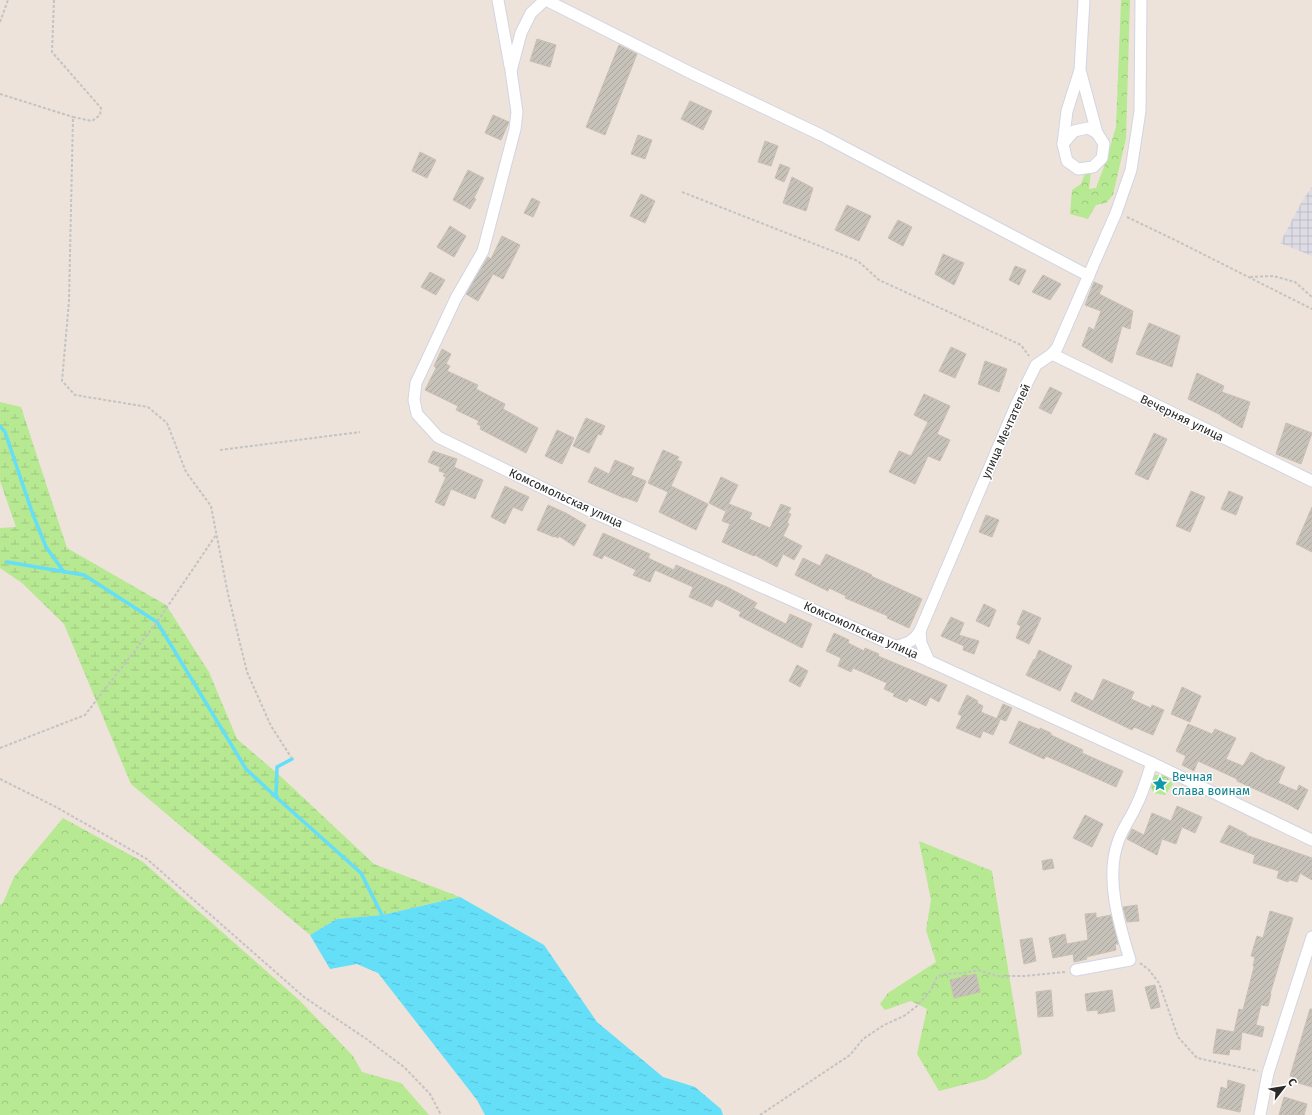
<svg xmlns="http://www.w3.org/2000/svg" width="1312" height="1115" viewBox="0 0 1312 1115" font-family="'Fira Sans',sans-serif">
<defs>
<pattern id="industrial-grid" width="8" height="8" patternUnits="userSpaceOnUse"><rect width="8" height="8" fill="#dddce5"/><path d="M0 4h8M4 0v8" fill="none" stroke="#bebdc5"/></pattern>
<pattern id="forest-crowns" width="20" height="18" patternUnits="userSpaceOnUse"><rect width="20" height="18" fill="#b7e892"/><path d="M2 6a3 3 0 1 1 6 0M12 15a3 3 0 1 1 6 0" fill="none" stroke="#9ec77e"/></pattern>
<pattern id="wetland-marsh" width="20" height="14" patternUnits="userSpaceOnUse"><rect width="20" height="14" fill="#b7e892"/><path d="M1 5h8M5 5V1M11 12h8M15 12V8" fill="none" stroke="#9ec77e"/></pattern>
<pattern id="water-ripples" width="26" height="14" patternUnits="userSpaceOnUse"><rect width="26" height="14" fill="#65def8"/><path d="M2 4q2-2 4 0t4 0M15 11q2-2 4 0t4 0" fill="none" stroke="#58bfd5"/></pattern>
<pattern id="building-hatch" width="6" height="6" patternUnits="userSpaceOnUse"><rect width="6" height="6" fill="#c7c2b9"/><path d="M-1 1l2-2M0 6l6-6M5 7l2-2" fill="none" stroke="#aba79f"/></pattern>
</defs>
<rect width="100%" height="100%" fill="#ede3da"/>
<!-- industrial -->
<path fill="url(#industrial-grid)" d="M1312,187V256L1280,243L1302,201Z"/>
<!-- forest -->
<g fill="url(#forest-crowns)">
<path d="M1121,0H1130L1126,138L1113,195L1106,203L1096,205L1088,219L1070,214L1072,190L1081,184L1086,171L1091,170L1089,189L1096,188L1105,164L1116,127Z"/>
<path d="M1153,775H1165L1173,784L1165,795L1154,793L1149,784Z"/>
<path d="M63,818L143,862L299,1000L353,1056L362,1072L401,1083L429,1115H0V905L3,903L14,877Z"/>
<path d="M919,841L992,871L1022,1054L986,1079L939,1091L917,1054L927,1009L911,1001L885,1010L880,1004L888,993L936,962L926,930L931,900Z"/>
</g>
<!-- wetland -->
<path fill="url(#wetland-marsh)" d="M0,402L21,407L67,548L166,605L209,672L237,739L278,774L374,864L460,897L382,915L337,919L310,935L131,784L64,624L22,583L0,568V528L16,527L0,481Z"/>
<!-- water -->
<path fill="url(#water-ripples)" d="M460,897L544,945L597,1022L663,1077L695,1087L721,1109L723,1115H485L477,1100L378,973L357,964L330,969L310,935L337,919L382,915Z"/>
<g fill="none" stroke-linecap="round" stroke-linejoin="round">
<!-- stream -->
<g stroke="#65def8" stroke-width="3.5">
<path d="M0,426L5,432L32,512L46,547L64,572"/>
<path d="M7,562L84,575L157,622L246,769L276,797L361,873L382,915"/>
<path d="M276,797L277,767L292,759"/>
</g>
</g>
<!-- building -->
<g fill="url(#building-hatch)" stroke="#c9bfb4">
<path d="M537,39L556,45L550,67L530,61Z"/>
<path d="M619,45L637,54L605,135L586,127Z"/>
<path d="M690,101L712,111L703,130L681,119Z"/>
<path d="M493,115L509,122L501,140L485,133Z"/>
<path d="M638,135L652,140L645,159L631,154Z"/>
<path d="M765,141L778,146L771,166L758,162Z"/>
<path d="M420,152L436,160L427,178L412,171Z"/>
<path d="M780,164L790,168L784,182L775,178Z"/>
<path d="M468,170L484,178L474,198L476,199L470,209L453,200Z"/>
<path d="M792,177L813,188L806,211L783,203Z"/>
<path d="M641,194L655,201L645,223L630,216Z"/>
<path d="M532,198L540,202L533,217L524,213Z"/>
<path d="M847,205L871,216L859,241L835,230Z"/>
<path d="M898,220L912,227L903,246L888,238Z"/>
<path d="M450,226L466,236L454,257L437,247Z"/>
<path d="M502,236L520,245L503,279L493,274L478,301L466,294L488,257L491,259Z"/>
<path d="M943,254L964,263L954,285L935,274Z"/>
<path d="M1015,266L1026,270L1019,285L1009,280Z"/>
<path d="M430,272L445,280L436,295L421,287Z"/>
<path d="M1043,275L1061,284L1050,300L1032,292Z"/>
<path d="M1094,282L1103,286L1099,294L1133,311L1130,329L1122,326L1112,363L1082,346L1089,327L1094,330L1101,311L1085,305Z"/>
<path d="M1149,323L1180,336L1172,367L1136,354Z"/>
<path d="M951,347L966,354L955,378L939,371Z"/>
<path d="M442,349L451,354L446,364L450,366L447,371L478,385L476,389L505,404L503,409L538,428L526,453L480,429L481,426L477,424L479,421L456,410L458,406L425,390L436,368L434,366Z"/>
<path d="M985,361L1007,369L999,392L978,384Z"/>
<path d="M1197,373L1224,386L1222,392L1250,402L1242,428L1221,416V415L1188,399Z"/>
<path d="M1050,387L1062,393L1051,414L1039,408Z"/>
<path d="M924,394L950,406L937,434L950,440L940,461L928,456L915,484L889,472L899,451L911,456L928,422L914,415Z"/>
<path d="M586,418L605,426L601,435L598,434L589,453L573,446Z"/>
<path d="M1286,423L1312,433L1301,464L1276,454Z"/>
<path d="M557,430L574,438L562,464L545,456Z"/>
<path d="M1154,433L1167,439L1148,480L1135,474Z"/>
<path d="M663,450L679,457L677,460L682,462L671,486L708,504L696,530L659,512L668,492L648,483Z"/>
<path d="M433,451L457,459L454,467L483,480L475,499L451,489L444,506L435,502L446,477L443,476L445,473L439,471L440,467L428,462Z"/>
<path d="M615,460L634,468L631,475L646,481L637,502L624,497V498L588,482L595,467L609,474Z"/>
<path d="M721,477L738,485L725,511L709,503Z"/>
<path d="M505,486L529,497L522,511L513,507L505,524L491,517Z"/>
<path d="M1191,491L1205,497L1190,532L1176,526Z"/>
<path d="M1229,491L1243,497L1236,515L1221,509Z"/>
<path d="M729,504L752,513L749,519L770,528L781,504L791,508L788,513L791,514L787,523L789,524L783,536L802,546L794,560L783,554L777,567L755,555L754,556L722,542L730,524L722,521Z"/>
<path d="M548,505L566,513L586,525L574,546L559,536L558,538L554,536V537L537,530Z"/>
<path d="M1312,507V552L1296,544Z"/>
<path d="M986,515L999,520L992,537L979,532Z"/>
<path d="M603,533L650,554L648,558L674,570L676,565L729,588L757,603L754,608L786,624L790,614L812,624L802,648L739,616L741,612L716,599L712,607L689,597L693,587L655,570L650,582L633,575L636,570L604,555L602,559L593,555Z"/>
<path d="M826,554L872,575L871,576L922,599L909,628L887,618L888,616L845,598L846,596L829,588L828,591L795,575L803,558L820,566Z"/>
<path d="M984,604L996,610L989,627L976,621Z"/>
<path d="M1023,610L1041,618L1029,644L1016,638L1021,626L1017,624Z"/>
<path d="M951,617L964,623L959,635L979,641L974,654L963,650L964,646L941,636Z"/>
<path d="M834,633L849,640L848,643L864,651L865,648L879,654L878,656L947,685L939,702L930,697L926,706L909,698L907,702L893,696L895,694L884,689L887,683L853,668L851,672L838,666L841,658L826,651Z"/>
<path d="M1039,650L1072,666L1060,691L1026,675L1034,659L1035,660Z"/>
<path d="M797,665L808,671L800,687L789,681Z"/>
<path d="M1103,679L1134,692L1131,699L1151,708L1152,705L1164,710L1153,735L1134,727L1132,730L1071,701L1075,692L1093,701Z"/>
<path d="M1182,687L1201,696L1190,722L1171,714Z"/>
<path d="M967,695L978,701L977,703L983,706L981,712L1000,720L993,735L983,731L980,738L956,728L962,716L958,714Z"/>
<path d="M1003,704L1012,708L1006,721L997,718Z"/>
<path d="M1019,721L1040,730V728L1051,733V735L1083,750L1082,753L1123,771L1116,787L1046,756L1044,759L1009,743Z"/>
<path d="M1188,724L1212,734L1215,729L1236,738L1226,759L1243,766L1251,752L1268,761L1269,760L1285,767L1278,783L1297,791L1299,785L1308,790L1298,810L1290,805L1237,781V779L1198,761L1194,771L1182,765L1186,756L1176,751Z"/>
<path d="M1177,806L1202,817L1195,833L1182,827L1176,844L1162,839L1157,855L1127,839L1132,829L1144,835L1152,813L1171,821Z"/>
<path d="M1085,815L1103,824L1092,847L1073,838Z"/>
<path d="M1229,825L1247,834L1246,835L1312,858V880L1300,873L1297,882L1289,880L1288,882L1277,878L1279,871L1253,863L1255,855L1220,842Z"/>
<path d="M1052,859L1054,868L1043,870L1042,861Z"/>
<path d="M1137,905L1139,921L1127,922L1123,907Z"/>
<path d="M1270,911L1293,918L1270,994H1271L1268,1006L1261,1005L1256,1025L1264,1027L1262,1037L1242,1032L1240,1050L1230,1049L1229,1055L1213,1053L1217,1029L1234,1032L1239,1009L1243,1010L1254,967L1253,966L1255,957L1251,956L1257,936L1263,938Z"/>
<path d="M1096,913V918L1111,915L1118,944H1115L1116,950L1086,957L1087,959L1074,962L1073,954L1053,958L1049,938L1065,934L1067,944L1088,940L1085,914Z"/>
<path d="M1032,938L1036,961L1024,964L1020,940Z"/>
<path d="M976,974L980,992L954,998L950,980Z"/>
<path d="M1155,985L1160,1007L1151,1009L1145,987Z"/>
<path d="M1051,990L1053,1016L1038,1017L1036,992Z"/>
<path d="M1112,990L1115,1011L1098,1014V1010L1087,1011L1085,994Z"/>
<path d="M1310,1009H1312V1087L1291,1081L1293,1077L1290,1076Z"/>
<path d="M1228,1080L1245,1085L1240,1112L1217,1107L1221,1087L1227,1089Z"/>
<path d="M1284,1097L1307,1104L1304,1115H1279Z"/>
</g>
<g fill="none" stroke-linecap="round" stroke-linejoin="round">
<!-- minor casing -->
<g stroke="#d0d5e4" stroke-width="13">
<g id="minor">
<path d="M498,0L510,66"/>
<path d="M545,0L531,13L521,33L511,71L517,112L515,129L483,251L456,298L416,383L414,400L417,414L438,437L590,511L929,661L1152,763L1312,840"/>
<path d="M546,0L693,74L821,135L1089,276"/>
<path d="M1080,70L1097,133L1104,144L1102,158L1093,167L1078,169L1067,161L1063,144L1067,111L1080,70L1084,0"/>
<path d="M1063,144L1074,131L1088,128L1097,133"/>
<path d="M1052,354L1312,481"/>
<path d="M920,631L921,643L929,661"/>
<path d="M897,646C908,643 914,641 920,631L1017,403L1036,365L1052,354L1057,348L1116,213L1131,170L1140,111L1141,0"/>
<path d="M1076,970L1130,960C1119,924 1105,878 1118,842C1122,829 1131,818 1136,806C1143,793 1147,777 1152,763"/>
<path d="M1260,1115L1268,1073L1312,937"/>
</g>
</g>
<!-- path -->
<g stroke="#c3c3c3" stroke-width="2" stroke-dasharray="3 2" stroke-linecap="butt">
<path d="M54,0L52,52L101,108L100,115L92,121L73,117L69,301L62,381L75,395L148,407L167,423L186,472L211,506L228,594L247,672L271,726L291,757"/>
<path d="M0,22L8,0"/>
<path d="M0,94L73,117"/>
<path d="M682,192L858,261L879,280L1021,345L1029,356"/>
<path d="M1127,217L1179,242L1312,309"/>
<path d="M1250,277L1273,276L1295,282L1312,297"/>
<path d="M220,450L360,432"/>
<path d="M0,748L85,715L157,622L216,535"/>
<path d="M0,779L58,808L147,859L304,997L365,1038L404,1067L430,1094L441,1115"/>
<path d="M1140,963L1149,970L1159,983L1178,1037L1197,1058L1258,1071"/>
<path d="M760,1115L850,1055L863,1039L884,1025L904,1016L917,1006L931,990L937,977L944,974L964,973L978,970L997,976H1025L1065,972"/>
</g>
<!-- minor -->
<use href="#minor" stroke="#fff" stroke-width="11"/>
</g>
<!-- icons -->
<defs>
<g id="sight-bare" transform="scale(1.2)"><path d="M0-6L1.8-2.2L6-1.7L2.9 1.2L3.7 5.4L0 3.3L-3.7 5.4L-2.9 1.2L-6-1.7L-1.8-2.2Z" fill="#0f9aa8" stroke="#fff" stroke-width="2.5" paint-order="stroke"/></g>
</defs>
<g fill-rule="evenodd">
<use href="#sight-bare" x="1160" y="784"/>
</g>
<g text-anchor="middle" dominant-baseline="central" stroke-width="3" stroke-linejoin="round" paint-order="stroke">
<!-- street labels -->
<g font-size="12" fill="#2a2a2a" stroke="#fff">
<text transform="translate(1182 418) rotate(26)">Вечерняя улица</text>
<text transform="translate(1006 431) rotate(-66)">улица Мечтателей</text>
<text transform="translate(566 498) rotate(25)">Комсомольская улица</text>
<text transform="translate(861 630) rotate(24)">Комсомольская улица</text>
</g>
<!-- culture labels -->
<g font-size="12" fill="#0d838f" stroke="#fff" text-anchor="start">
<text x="1172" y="777">Вечная<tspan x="1172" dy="14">слава воинам</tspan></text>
</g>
</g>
<!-- north arrow -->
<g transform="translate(1284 1087) rotate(59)" stroke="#ffffff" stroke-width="3" paint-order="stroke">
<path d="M0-3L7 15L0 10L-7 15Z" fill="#2a2a2a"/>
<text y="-6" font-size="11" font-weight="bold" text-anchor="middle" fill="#2a2a2a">С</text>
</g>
</svg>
